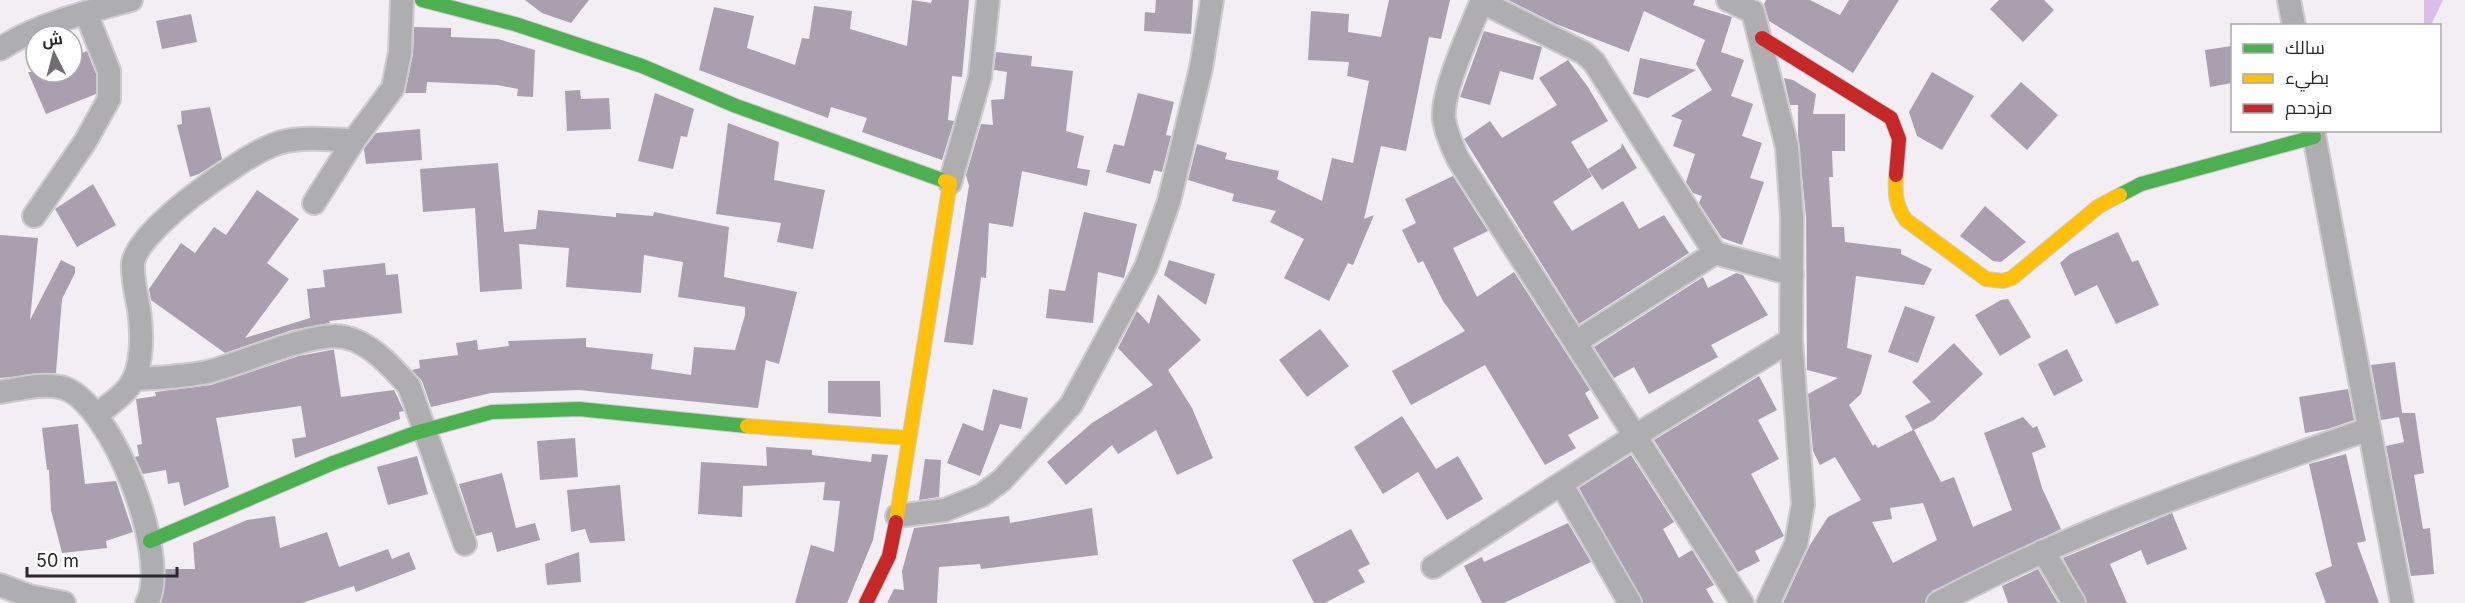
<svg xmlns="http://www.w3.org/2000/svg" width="2465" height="603" viewBox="0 0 2465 603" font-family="Inter,Cairo,sans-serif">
<rect width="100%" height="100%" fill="#f2eef4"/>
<!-- forest -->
<path fill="#dabee6" d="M2424,0H2443L2431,25H2424Z"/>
<!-- building -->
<g fill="#aa9faf" fill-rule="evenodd">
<path d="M525,0H589L571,23L542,13Z"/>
<path d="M912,0L931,3L932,0H969L962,77L952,76L948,120L954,121L942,160L862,132L867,118L831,107L828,118L699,70L714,7L754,16L747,48L795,65L802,38L809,39L814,6L852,11L850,29L907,46Z"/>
<path d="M1156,0H1193L1191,34L1144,31L1145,12L1155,13Z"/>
<path d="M1389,0H1450L1441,39L1429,37L1406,151L1381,146L1364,219L1374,215L1353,265L1348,263L1329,301L1284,278L1304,239L1270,222L1276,211L1232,201L1234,194L1188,180L1197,144L1227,153L1225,159L1279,171L1277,179L1322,201L1332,158L1353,163L1369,81L1347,76L1349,62L1308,60L1311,11L1349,14L1348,32L1381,37Z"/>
<path d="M1508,0H1695L1693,5L1732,17L1721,52L1744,60L1731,96L1753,104L1742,136L1762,143L1750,178L1764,182L1742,245L1722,238L1699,203L1702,196L1693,193L1686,182L1695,154L1673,146L1682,120L1671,116L1712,90L1696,64L1705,40L1644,11L1629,52L1556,24Z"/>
<path d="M1766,0H1810L1840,15L1849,0H1899L1853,73L1769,21L1764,4Z"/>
<path d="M1999,0H2044L2054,10L2023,42L1990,9Z"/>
<path d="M191,14L197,42L162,49L156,21Z"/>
<path d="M414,27L451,28V37L498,39L535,50L533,97L517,96L518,89L497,85L427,82L426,93H405L413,54Z"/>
<path d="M1484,31L1542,47L1533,80L1500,71L1490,105L1460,97Z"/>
<path d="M2232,46V83L2210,87L2205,50Z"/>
<path d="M87,51L96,74V94L46,114L28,72H72V57Z"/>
<path d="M996,52L1032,56L1031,66L1073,71L1066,131L1084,136L1077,168L1090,170L1087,186L1022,171L1013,227L989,223L986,278L981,277L973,345L944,342L969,186L966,175L981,124L993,125L991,100L1004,99L1007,72L994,70Z"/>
<path d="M1640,58L1696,70L1648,98L1633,94Z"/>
<path d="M1568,60L1588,87L1608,121L1571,142L1592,176L1553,202L1572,231L1623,201L1639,229L1664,215L1689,253L1579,324L1464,139L1490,121L1502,138L1557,105L1539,78Z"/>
<path d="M1932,72L1974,96L1942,150L1917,136L1909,112Z"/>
<path d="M1784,78L1793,80L1816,94L1813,114H1845V151H1832L1833,177H1829L1832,227H1844L1845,242L1901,249V254L1932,269L1924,285L1856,276L1847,348L1872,355L1861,394L1849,405L1873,446L1875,444L1878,448L1913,430L1905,416L1931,402L1912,382L1954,343L1983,374L1934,420L1914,430L1941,482L1954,477L1973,527L2012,510L1984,433L2023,417L2033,428L2037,426L2046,447L2032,453L2042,488L2061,529L1932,591L1925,603H1783L1810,545L1828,517L1861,500L1835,457L1820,465L1813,451L1808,394L1838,378L1807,370L1806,217L1798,135V105H1790ZM1923,503L1937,540L1893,563L1872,522L1892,519L1890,508Z"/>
<path d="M2021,82L2058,115L2027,150L1990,116Z"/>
<path d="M580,90L581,99L609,98L611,129L567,131L565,91Z"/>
<path d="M655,93L694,109L687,137L681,136L673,169L638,161Z"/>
<path d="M1138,93L1174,102L1166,135L1171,136L1162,172L1154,170L1150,184L1106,172L1114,144L1124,146Z"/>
<path d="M210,107L222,159L199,174L190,177L177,125L182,124L181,111Z"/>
<path d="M728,123L779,142L774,180L825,190L813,249L777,242L781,223L716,214Z"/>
<path d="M420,129L422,160L366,164L364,149L376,133Z"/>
<path d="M1622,143L1637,168L1602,190L1588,169L1621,148Z"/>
<path d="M498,163L504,232L536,229L538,210L616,217V213L653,216L654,212L729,227L724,277L797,292L779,364L766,360L758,408L579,390L491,393L431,407L422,381L412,370L420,368L419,360L458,355L456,343L477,340L478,350L509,346L508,341L586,338V347L653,354L651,369L691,375L694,347L735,350L745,315V307L678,297L683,262L644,255L641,293L566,287L569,248L519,244L522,289L480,292L475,208L423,212L420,169Z"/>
<path d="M1453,176L1488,231L1453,248L1477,297L1514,272L1590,390L1585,393L1599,418L1568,435L1576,448L1545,465L1485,365L1411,405L1392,371L1465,331L1443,301L1423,261L1418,263L1402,230L1416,223L1405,199Z"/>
<path d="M93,184L116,225L77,247L55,209Z"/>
<path d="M257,190L299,219L267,263L289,279L245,338L310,318L307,289L325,287L323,270L385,263L386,275L398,274L402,313L329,321L330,323L292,330L225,353L151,300L149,289L181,243L195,253L214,227L226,235Z"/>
<path d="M1985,206L2026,242L2001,262L1993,261L1960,236Z"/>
<path d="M1084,212L1137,224L1124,278L1098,272L1093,323L1046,318L1049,289L1065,291Z"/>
<path d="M2118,232L2132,262L2138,260L2159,305L2116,324L2097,285L2075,296L2060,263L2070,254Z"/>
<path d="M0,235L38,238L30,320L61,260L75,267V273L62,299L56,373L0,378Z"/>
<path d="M1169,260L1215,274L1206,305L1164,275Z"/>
<path d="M1736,273L1743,275L1768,315L1711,345L1718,357L1649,394L1634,367L1614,378L1594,347L1703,277L1708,288Z"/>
<path d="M1158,294L1201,340L1168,370L1192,408L1213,458L1177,475L1156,430L1118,454L1112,445L1066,485L1047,462L1092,423L1153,385L1118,348L1137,311L1149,324Z"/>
<path d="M2008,299L2031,337L2000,356L1975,315L2001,300Z"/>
<path d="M1905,306L1935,317L1918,363L1888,352Z"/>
<path d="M1320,329L1349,366L1307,397L1279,360Z"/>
<path d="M2067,349L2083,381L2054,396L2038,364Z"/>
<path d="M331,350H334L341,397L394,390L404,411L399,412L400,419L295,458L292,439L306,437L301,406L216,418L229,487L184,506L179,482L168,484L166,470L143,474L135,457L139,456L137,445L142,444L136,399L156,396L155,392L211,385L299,356Z"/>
<path d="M2395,362L2402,413H2415L2424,473L2414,475L2423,529L2430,528L2434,574L2411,576L2386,446L2404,442L2399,417L2381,420L2371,365Z"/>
<path d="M1759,376L1777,410L1758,420L1779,459L1751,474L1784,536L1755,551L1760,561L1738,572L1654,440Z"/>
<path d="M828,381H880L881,417L828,413Z"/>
<path d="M993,389L1028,398L1021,429L1000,424L980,476L947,463L963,423L983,431Z"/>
<path d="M2348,389L2354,420L2328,429L2305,433L2299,397Z"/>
<path d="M1402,416L1436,469L1458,456L1483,499L1447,520L1418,472L1383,494L1354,447Z"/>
<path d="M78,424L85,484L116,481L133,532L106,541L107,548L62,553L51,510L49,470H47L42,428Z"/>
<path d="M575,438L578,477L540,480L537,441Z"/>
<path d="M766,447L812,450V455L871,462L872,454L888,455L873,540L847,603H795L811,545L834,552L840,501L823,500L825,482L743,486L742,517L698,514L701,462L767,466Z"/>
<path d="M2346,454L2366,541L2357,543L2379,603H2326L2315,573L2332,566L2309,464Z"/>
<path d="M1631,455L1674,522L1663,529L1679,558L1692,550L1714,585L1706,589L1714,603H1643L1579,488Z"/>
<path d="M417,456L428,494L388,505L377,467Z"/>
<path d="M925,459L941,460L939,497L919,500Z"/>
<path d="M502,473L516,528L535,523L540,540L497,552L492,532L476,536L459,484Z"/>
<path d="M620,485L625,541L590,543L585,529L571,532L567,490Z"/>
<path d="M1092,508L1098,555L981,569L980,564L939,567L937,603H887L894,589L904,590L902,571L914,528L1009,516L1010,523Z"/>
<path d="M2172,513L2187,549L2147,565L2141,550L2110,564L2127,603H2087L2063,558Z"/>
<path d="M275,516L280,548L327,532L339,567L388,549L392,559L409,552L416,569L356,592L354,586L302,603H161L165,584V569H195L193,543L247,520Z"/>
<path d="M1568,523L1591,562L1504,603H1482L1464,566L1482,557L1484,562Z"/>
<path d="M1351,529L1370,564L1358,570L1365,582L1325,603H1314L1292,560Z"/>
<path d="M579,552L581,582L547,585L545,564Z"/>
<path d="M2038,569L2058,603H2008L2002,586Z"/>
</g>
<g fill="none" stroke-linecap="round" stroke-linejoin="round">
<!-- street casing -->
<g stroke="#cecbcf" stroke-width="26">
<g id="street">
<path d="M1482,0C1471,29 1441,91 1444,119C1446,133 1452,146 1458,159L1742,603"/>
<path d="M1728,0L1753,12L1787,147L1792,217L1791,340L1803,504L1796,544L1768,603"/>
<path d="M2289,0L2294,26"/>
<path d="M1482,2L1584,53L1594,62L1715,253L1792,274"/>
<path d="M0,49C38,24 87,12 131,0"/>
<path d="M2313,130L2402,603"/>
<path d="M950,183L980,77L988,0"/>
<path d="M314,203L354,140L393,88L400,52L402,0"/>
<path d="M34,216L85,142L109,99V71L86,13"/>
<path d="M1576,342L1715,253"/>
<path d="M134,379C158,378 182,377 207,372C242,364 311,331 344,337C370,342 392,367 409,386L465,544"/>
<path d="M0,392C19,389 45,382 64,388C113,405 171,558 147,603"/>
<path d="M97,415C107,406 120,398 128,388C144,369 142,331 139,309C136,294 132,278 133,263C138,229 240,158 273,145C297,135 329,140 354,140"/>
<path d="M1562,485L1630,603"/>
<path d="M897,516L945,510L982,495L1002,480L1071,405L1146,267L1169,201L1201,68L1212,0"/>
<path d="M2043,551L2074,603"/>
<path d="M1433,567L1635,436L1791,340"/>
<path d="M0,585L29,596L64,603"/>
<path d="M1938,603C2076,529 2222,480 2369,429"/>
</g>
</g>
<!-- fast casing -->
<g stroke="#cecbcf" stroke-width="16">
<g id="fast">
<path d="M422,0L515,24L642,66L736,106L945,181"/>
<path d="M2120,195L2141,184L2314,137"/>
<path d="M150,541L333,463L415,433L492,412L579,409L747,426"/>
</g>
</g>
<!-- slow casing -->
<g stroke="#cecbcf" stroke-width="16">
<g id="slow">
<path d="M1896,175C1895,193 1895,205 1906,220L1986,279L2003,281L2012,278L2099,206L2120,195"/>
<path d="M747,426L909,438"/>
<path d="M896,522L950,183L945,181"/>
</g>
</g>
<!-- jam casing -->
<g stroke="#cecbcf" stroke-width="16">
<g id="jam">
<path d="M1762,38L1891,118L1899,139L1896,175"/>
<path d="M866,603L889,556L896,522"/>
</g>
</g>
<!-- street -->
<use href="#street" stroke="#aeadaf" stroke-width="22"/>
<!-- fast -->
<use href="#fast" stroke="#4caf50" stroke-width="14"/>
<!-- slow -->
<use href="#slow" stroke="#ffc107" stroke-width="14"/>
<!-- jam -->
<use href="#jam" stroke="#c62828" stroke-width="14"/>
</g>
<!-- legend -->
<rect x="2231" y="24" width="210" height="108" fill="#ffffff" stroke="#aaa9ab" stroke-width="1.5"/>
<rect x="2243" y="44" width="30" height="9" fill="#4caf50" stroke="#aaa9ab" stroke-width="1.5"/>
<text x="2285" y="54" font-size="18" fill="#2b282c">سالك</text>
<rect x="2243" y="74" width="30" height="9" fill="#ffc107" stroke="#aaa9ab" stroke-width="1.5"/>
<text x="2285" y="84" font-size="18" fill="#2b282c">بطيء</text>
<rect x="2243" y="104" width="30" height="9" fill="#c62828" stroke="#aaa9ab" stroke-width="1.5"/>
<text x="2285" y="114" font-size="18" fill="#2b282c">مزدحم</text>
<!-- north arrow -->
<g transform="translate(54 54) rotate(354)"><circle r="28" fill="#ffffff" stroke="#aaa9ab" stroke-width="1.5"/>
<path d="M0-4.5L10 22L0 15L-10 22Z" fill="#716d72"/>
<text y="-9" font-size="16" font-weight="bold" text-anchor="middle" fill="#2b282c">ش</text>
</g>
<!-- scale -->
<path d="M27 567v9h150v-9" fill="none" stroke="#2b282c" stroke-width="3"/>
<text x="36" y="567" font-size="18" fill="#2b282c" stroke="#ffffff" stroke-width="4.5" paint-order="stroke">50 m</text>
</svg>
